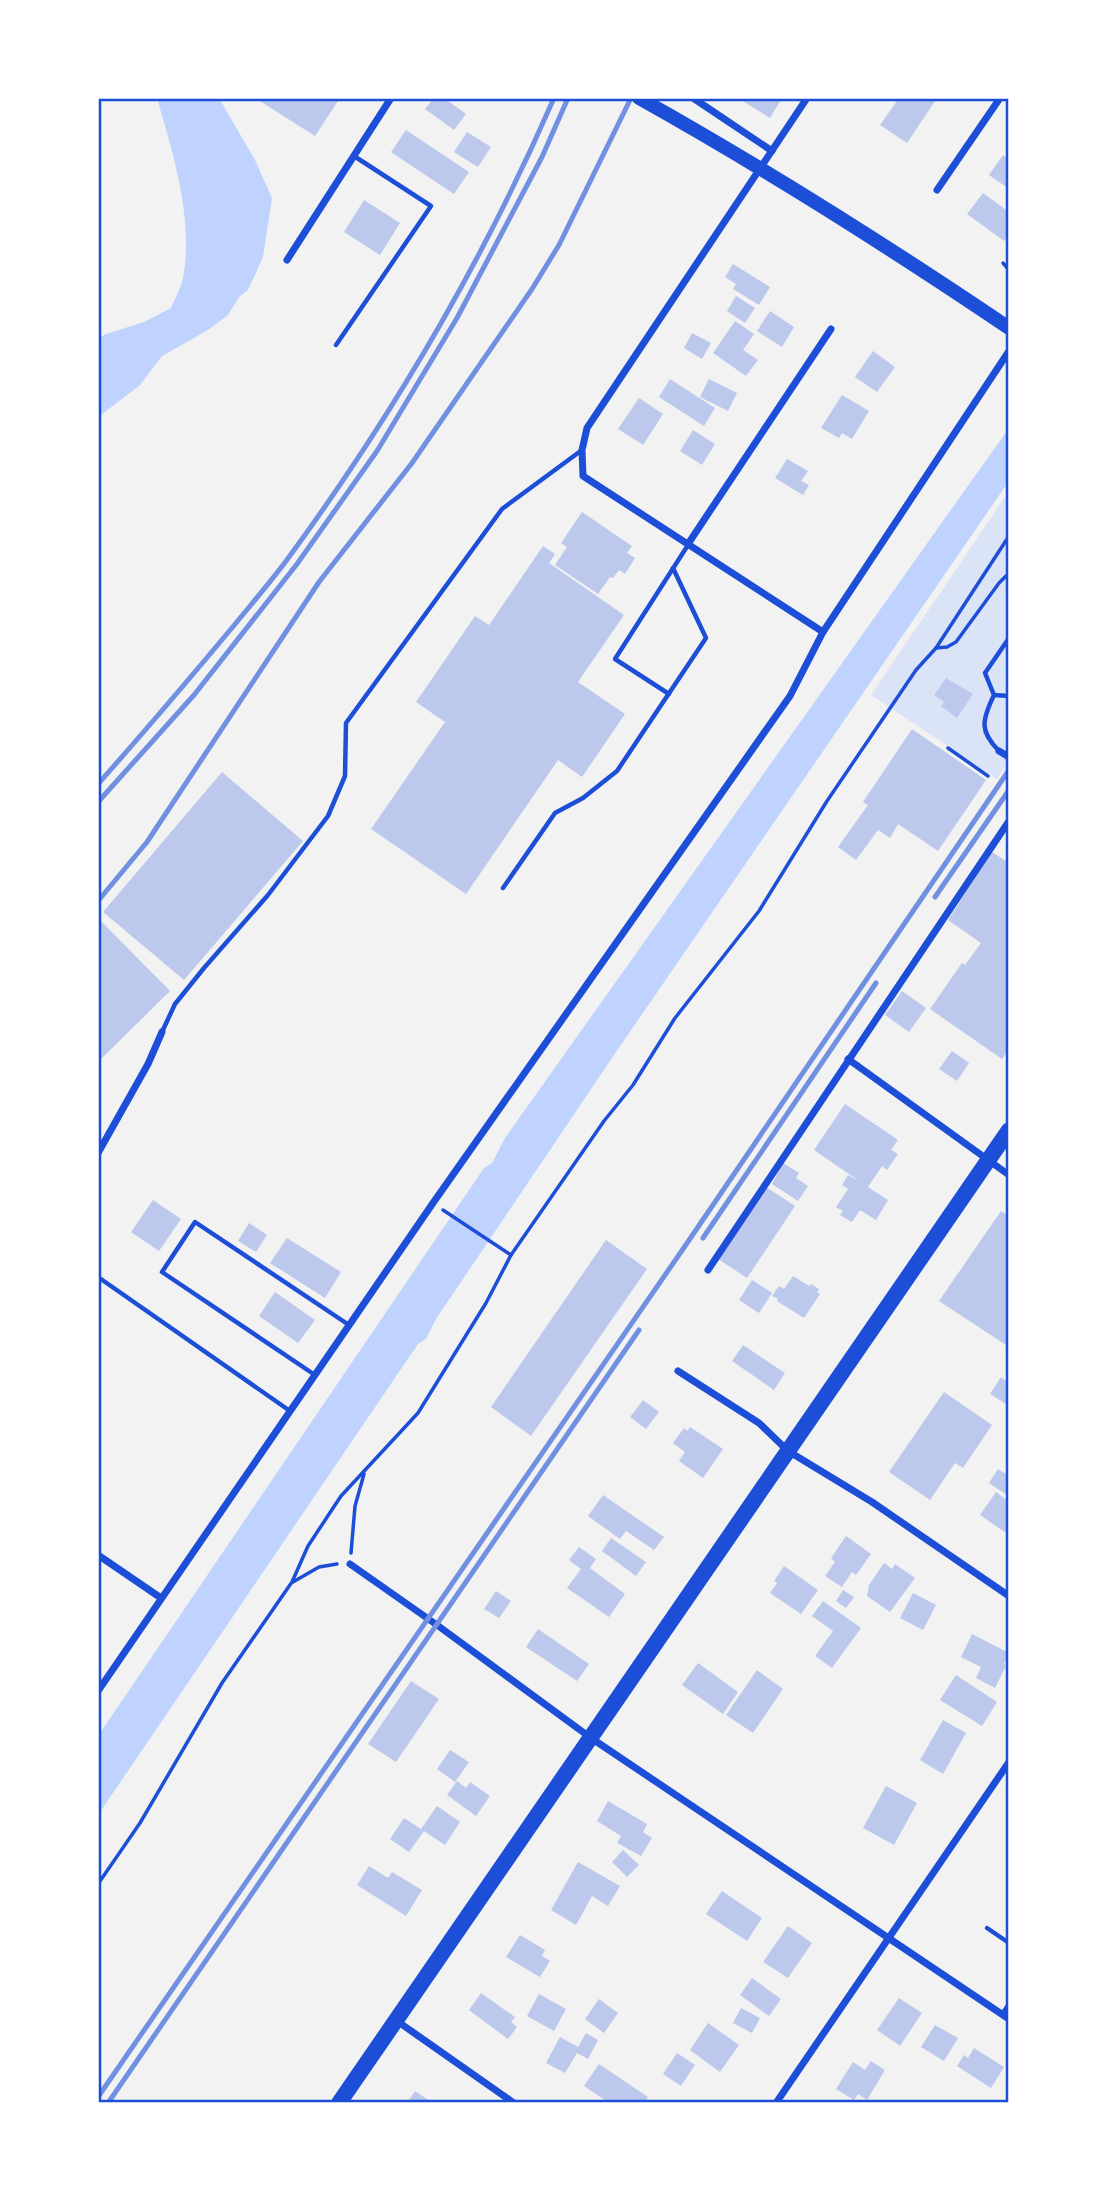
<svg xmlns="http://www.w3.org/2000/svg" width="1107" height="2201" viewBox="0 0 1107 2201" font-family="'Source Serif 4',serif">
<rect width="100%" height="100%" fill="#f2f2f2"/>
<!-- green -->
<path fill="#dbe4f7" d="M1009,491V761L997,779L871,695Z"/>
<!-- water -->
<g fill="#bfd3fe">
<path d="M157,98H219L255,160L272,198L263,257L248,290L239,297L228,315L208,330L162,356L140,385L101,415H98V339L106,334L144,322L171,308C175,298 181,288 183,278C194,219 173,154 157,98Z"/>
<path d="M1009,428V481L616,1052L436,1319L426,1339L418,1344L98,1815V1736L484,1168L492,1163L505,1138Z"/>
</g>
<!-- building -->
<g fill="#bdc9ec">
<path d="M255,98H340L315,136Z"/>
<path d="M434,98H444L466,114L454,130L425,109Z"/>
<path d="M738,98H782L770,118Z"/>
<path d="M899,98H930L935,101L907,143L880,125Z"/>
<path d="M406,130L469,172L454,194L391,152Z"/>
<path d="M467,132L491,147L478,167L454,152Z"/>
<path d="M1003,155L1009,159V189L989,175Z"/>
<path d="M983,193L1009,212V235L1004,241L967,214Z"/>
<path d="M364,200L400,223L380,255L344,232Z"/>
<path d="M733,264L770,287L759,305L733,289L736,284L725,277Z"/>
<path d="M736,296L755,308L745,323L727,311Z"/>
<path d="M770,311L794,327L782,347L757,331Z"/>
<path d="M735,321L754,334L743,350L758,360L746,376L713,353Z"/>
<path d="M692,333L711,343L702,359L684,348Z"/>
<path d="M873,351L895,367L877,392L855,377Z"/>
<path d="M670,379L715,408L704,426L659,397Z"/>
<path d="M709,379L737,393L728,411L700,397Z"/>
<path d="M842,395L869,411L852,439L842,433L839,438L821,428Z"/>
<path d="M639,398L663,414L643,445L618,429Z"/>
<path d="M693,430L715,444L702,465L680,451Z"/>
<path d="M787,459L808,471L801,481L809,485L803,495L775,478Z"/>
<path d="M582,512L632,546L627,553L635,558L625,574L619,570L613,578L610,577L598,594L555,565L567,547L561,543Z"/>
<path d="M543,546L555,554L549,563L624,615L578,682L625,714L582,777L558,760L466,894L371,829L445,722L416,702L475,616L489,625Z"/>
<path d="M946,678L973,694L957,718L941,706L944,702L934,695Z"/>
<path d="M912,729L986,780L938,851L898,824L890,838L878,830L856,860L838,847L868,805L863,802Z"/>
<path d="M222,772L303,841L184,980L103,912Z"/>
<path d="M992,852L1009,863V1049L1002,1059L930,1009L962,963L965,965L981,943L948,920Z"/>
<path d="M98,918L170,991L98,1062Z"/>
<path d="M902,991L926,1008L909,1032L885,1015Z"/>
<path d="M952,1051L969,1063L957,1081L939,1069Z"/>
<path d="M845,1104L898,1140L891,1150L898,1154L887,1170L882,1166L868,1187L888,1200L876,1220L860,1210L852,1222L840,1215L843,1211L836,1207L848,1189L842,1185L848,1175L859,1181L814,1150Z"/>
<path d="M783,1163L799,1173L796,1178L808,1186L798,1201L772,1184Z"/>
<path d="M766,1187L795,1206L747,1278L718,1259Z"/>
<path d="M153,1200L181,1219L159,1251L131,1232Z"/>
<path d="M1001,1211L1009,1216V1347L939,1301Z"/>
<path d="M249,1223L267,1235L256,1252L238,1241Z"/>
<path d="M287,1238L341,1272L325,1298L270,1263Z"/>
<path d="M606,1240L647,1269L531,1436L491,1407Z"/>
<path d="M793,1276L809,1286L811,1284L819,1289L817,1292L820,1294L804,1318L777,1301L778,1299L772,1296L779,1286L784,1289Z"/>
<path d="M752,1280L772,1293L759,1313L739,1300Z"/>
<path d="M275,1292L315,1320L298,1343L259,1316Z"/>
<path d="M743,1345L785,1373L774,1390L732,1361Z"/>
<path d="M1001,1377L1009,1383V1406L990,1394Z"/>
<path d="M944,1392L992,1425L963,1468L955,1463L930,1500L889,1472Z"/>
<path d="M643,1400L659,1412L646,1429L630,1417Z"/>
<path d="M690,1427L723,1449L703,1478L679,1461L685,1452L673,1443L684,1428L687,1431Z"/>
<path d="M998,1469L1009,1476V1491L1007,1495L989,1483Z"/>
<path d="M996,1492L1009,1502V1535L980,1515Z"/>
<path d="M603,1495L664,1537L654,1550L626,1531L620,1539L588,1516Z"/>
<path d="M846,1536L871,1554L856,1575L852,1572L842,1587L825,1576L835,1562L831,1558Z"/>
<path d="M611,1538L646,1562L636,1576L602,1551Z"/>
<path d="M579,1547L596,1559L590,1568L625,1594L609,1617L567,1588L581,1569L569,1560Z"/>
<path d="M884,1563L892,1569L895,1564L915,1578L890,1612L867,1596L869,1585Z"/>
<path d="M784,1566L818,1590L801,1614L770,1593L777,1583L774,1581Z"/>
<path d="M843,1590L854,1597L846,1608L836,1601Z"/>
<path d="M496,1591L511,1601L499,1618L484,1609Z"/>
<path d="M913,1593L936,1605L923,1630L900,1618Z"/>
<path d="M823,1601L861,1628L832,1668L815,1656L833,1631L812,1616Z"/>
<path d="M538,1629L589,1664L577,1681L526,1647Z"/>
<path d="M972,1634L1009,1653L1004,1664L1006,1666L995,1688L976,1678L981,1667L961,1657Z"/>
<path d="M698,1663L738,1692L723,1714L682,1685Z"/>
<path d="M757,1670L783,1689L753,1733L726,1715Z"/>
<path d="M956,1675L997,1702L982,1726L940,1700Z"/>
<path d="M411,1681L439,1699L396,1762L368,1744Z"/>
<path d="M943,1720L966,1733L943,1774L920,1760Z"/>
<path d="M450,1750L469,1762L455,1782L437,1769Z"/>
<path d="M457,1781L466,1788L470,1782L490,1796L476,1816L447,1795Z"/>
<path d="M886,1786L917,1803L894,1845L863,1828Z"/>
<path d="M608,1801L647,1824L643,1832L652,1838L641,1856L617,1843L621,1836L597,1821Z"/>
<path d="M437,1806L460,1822L445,1845L424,1831L409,1852L390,1839L404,1818L421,1829Z"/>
<path d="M623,1850L639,1865L627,1877L612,1862Z"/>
<path d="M578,1862L620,1886L608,1906L592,1896L576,1925L551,1910Z"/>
<path d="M369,1866L388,1878L392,1872L422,1890L406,1916L357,1885Z"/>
<path d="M722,1891L762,1918L747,1941L706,1914Z"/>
<path d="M788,1926L812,1943L788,1978L763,1962Z"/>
<path d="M520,1935L545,1950L542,1956L550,1961L540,1977L506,1957Z"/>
<path d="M752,1978L781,1999L769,2016L740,1995Z"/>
<path d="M481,1993L515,2017L511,2022L517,2027L508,2039L469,2010Z"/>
<path d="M539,1994L566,2009L554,2031L527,2016Z"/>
<path d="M899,1998L922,2013L900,2046L877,2030Z"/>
<path d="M599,1999L618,2013L604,2033L585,2019Z"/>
<path d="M741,2008L760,2018L752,2033L733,2023Z"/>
<path d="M708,2023L739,2045L720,2072L690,2050Z"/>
<path d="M935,2025L958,2038L944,2061L921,2047Z"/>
<path d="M586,2033L598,2040L588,2059L577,2053L565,2073L546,2063L560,2037L578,2047Z"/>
<path d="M974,2048L1004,2067L991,2088L957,2066L964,2055L968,2058Z"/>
<path d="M677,2053L695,2065L681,2086L663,2074Z"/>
<path d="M871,2061L885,2070L867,2100L858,2094L854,2100L836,2089L853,2062L865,2070Z"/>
<path d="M599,2064L648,2097L644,2103H609L584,2086Z"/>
<path d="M415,2091L433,2103H407Z"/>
</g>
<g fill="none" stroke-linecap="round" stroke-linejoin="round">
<!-- path -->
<g stroke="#1d4ed8" stroke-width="3.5">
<path d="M1003,263L1009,270"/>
<path d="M936,648L947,647L956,642L999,583L1009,573"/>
<path d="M948,748L988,776"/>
<path d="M443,1210L511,1255"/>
<path d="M351,1553L355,1506L364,1474"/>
<path d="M293,1582L319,1567L337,1564"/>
<path d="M98,1884L140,1823L222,1683L292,1582L308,1546L341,1496L418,1413L486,1303L511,1255L604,1121L633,1085L675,1018L759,911L827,801L916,670L936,648L1009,536"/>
</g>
<!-- service -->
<g stroke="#1d4ed8" stroke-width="4.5">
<path d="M336,345L431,206L354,156"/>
<path d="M669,694L615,659L688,545"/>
<path d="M994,695L1009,696"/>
<path d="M999,751C979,731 982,720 994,695L985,673L1009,638"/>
<path d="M503,888L555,813L583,798L617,771L706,638L673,568"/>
<path d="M162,1032L175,1004L204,968L268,895L328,816L345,776L346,723L502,509L582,450"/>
<path d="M98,1277L290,1411"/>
<path d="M315,1375L162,1272L195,1222L349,1325"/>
<path d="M987,1928L1009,1943"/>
<path d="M1002,2014L1009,2004"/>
</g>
<!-- minor -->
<g stroke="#1d4ed8" stroke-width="7">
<path d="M693,98L772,151"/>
<path d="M807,98L587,428L582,450L583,476L823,632"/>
<path d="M937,190L1000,98"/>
<path d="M287,260L391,98"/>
<path d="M688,544L831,329"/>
<path d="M999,751L1009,757"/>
<path d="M848,1059L1009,1175"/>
<path d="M98,1153L148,1064L162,1032"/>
<path d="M708,1270L1009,821"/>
<path d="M678,1371L759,1423L788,1451L872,1502L1009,1596"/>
<path d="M98,1555L161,1598"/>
<path d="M350,1564L437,1625L591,1738L1009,2019"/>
<path d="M98,1691L433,1203L790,696L823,632L1009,351"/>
<path d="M397,2021L514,2103"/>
<path d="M776,2103L1009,1762"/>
</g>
<!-- secondary -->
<path stroke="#1d4ed8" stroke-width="14" d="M639,98C766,169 889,247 1009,328"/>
<!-- primary -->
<path stroke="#1d4ed8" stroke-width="16" d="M339,2103L1009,1130"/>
<!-- rail -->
<g stroke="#7290e2" stroke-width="5">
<path d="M98,784C145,731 191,677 236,623C254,601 273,579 289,557C393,415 484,259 554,98"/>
<path d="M98,802L194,695L297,564L377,451L457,318L542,157L568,98"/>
<path d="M935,897L1009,790"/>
<path d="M98,901L147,842L319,582L412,463L532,289L559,245L631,98"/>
<path d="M703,1238L876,983"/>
<path d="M98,2097L683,1249L1009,770"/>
<path d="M108,2103L639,1330"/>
</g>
</g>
<!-- border -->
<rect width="1107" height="2201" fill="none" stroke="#ffffff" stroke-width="200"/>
<rect x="100" y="100" width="907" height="2001" fill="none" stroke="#1d4ed8" stroke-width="2.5"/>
</svg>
